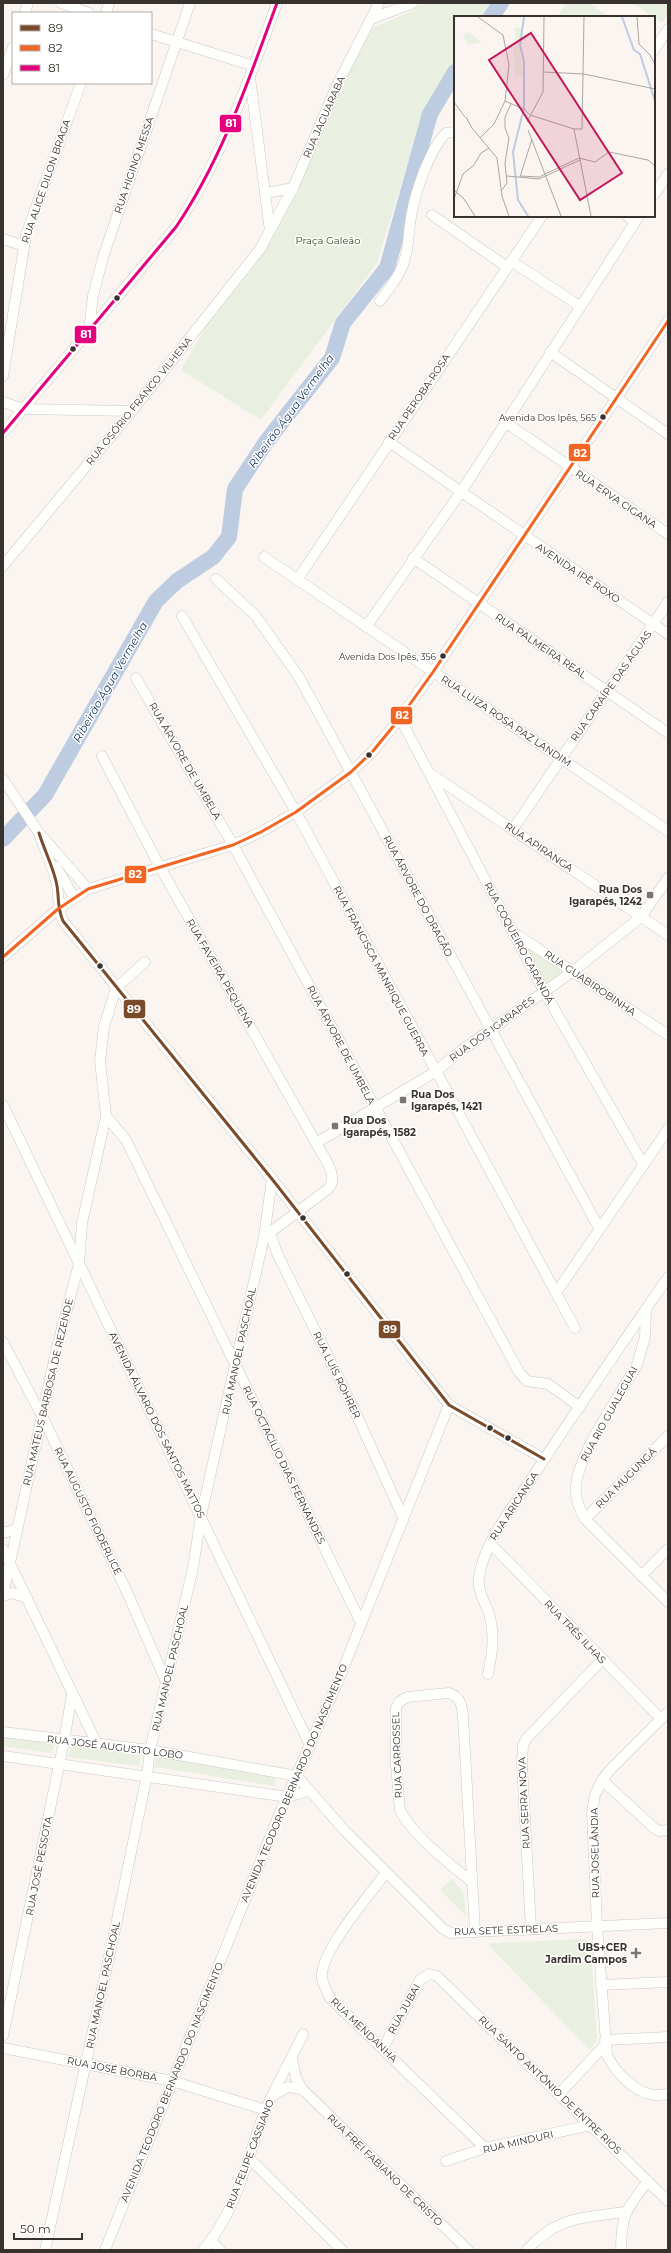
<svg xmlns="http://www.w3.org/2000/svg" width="671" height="2253" viewBox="0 0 671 2253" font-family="Montserrat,sans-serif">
<rect width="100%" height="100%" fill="#faf5f0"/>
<!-- green -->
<g fill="#eaf0e1">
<path d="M423,3H494L484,17H455V62L425,108L377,263L261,420L181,370L210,319L271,238L363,32L412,11Z"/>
<path d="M567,3H589L609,17H557Z"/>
<path d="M633,3H668V14L662,23Z"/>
<path d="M508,924L571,967L542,988Z"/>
<path d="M3,1733L51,1741L55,1745L50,1753L3,1746Z"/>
<path d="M72,1743L141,1755L139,1766L68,1757Z"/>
<path d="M156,1757L276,1775L275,1786L155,1767Z"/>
<path d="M452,1878L464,1894L466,1916L440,1890Z"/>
<path d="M582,1939L587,1940L591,1947L597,2040L590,2050L489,1946L491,1943Z"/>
</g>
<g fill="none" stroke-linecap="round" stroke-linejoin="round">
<!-- river -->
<g stroke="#becce2" stroke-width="16">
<path d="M491,17L501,3"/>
<path d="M3,839L45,795L156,601L177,581L213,557L229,537L235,489L266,442L332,358L343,323L387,268L430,114L455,72"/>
</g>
<!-- minor casing -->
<g stroke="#cdc8c3" stroke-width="11">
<g id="minor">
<path d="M61,3L89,13"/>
<path d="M25,13L28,3"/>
<path d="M106,13L109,3"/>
<path d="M373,18L413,3"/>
<path d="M151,34L254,66"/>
<path d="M654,50L668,29"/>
<path d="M3,75L13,47"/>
<path d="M250,78L270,231"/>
<path d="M266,193L293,188"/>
<path d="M654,195L668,174"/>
<path d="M432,215L507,267"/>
<path d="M627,216L635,222"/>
<path d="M3,239L24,246"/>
<path d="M511,261L580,306"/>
<path d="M380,301C388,290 398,278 403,265C409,250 408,233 411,217C415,193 429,150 446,133L455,132"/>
<path d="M89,330L93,296L103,257L190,3"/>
<path d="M550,352L668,434"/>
<path d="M3,376L26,235L81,83"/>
<path d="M3,402L23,409L132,411"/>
<path d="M505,422L668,534"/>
<path d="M3,433L176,227C222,159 249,79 277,3"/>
<path d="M389,442L668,634"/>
<path d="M264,557L668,831"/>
<path d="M413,558L668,733"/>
<path d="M3,566L132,411L260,249L293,188L338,83L379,3"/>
<path d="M216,579L255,615L299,677L599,1228"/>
<path d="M297,580L542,216"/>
<path d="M182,616L296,812L575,1328"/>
<path d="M366,627L461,492L639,216"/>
<path d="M136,678L233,845L519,1372L527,1381L548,1384L580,1407"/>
<path d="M400,718L544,991L643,1164"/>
<path d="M102,756L160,867L316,1143C323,1156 340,1177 328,1189L264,1237"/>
<path d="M431,774L668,935"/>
<path d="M3,779L39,833L88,889"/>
<path d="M513,829L668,602"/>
<path d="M39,833C44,849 52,865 56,881C60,897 56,905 63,921L272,1179L449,1405L544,1459"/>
<path d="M56,867L74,897"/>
<path d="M513,932L668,1035"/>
<path d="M3,957L58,909L88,889L233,845L261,832L296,812L351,772L373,751L400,718L433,672L668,321"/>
<path d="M3,1105L310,1745"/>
<path d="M106,1116L126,1140L361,1623"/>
<path d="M316,1143L435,1072L462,1050L572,972L641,917L668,878"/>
<path d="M270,1233L277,1253L352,1405L403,1517"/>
<path d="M556,1293L668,1129"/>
<path d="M646,1309L645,1337L637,1365C620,1394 577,1456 576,1487C575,1499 579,1508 585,1519L668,1602"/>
<path d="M3,1342L43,1418L127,1592L167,1684"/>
<path d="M585,1519L668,1436"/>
<path d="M3,1533L17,1529"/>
<path d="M490,1543L661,1719"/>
<path d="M3,1549L97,1744"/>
<path d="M641,1576L668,1549"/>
<path d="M3,1595L57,1347L79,1264L82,1223L106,1116L100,1061L104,1027L116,988L145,962"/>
<path d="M3,1596L12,1593L27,1598"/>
<path d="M488,1674C492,1654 495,1637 490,1617C486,1603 477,1592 479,1577C485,1540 512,1509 532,1478C576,1410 622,1344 668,1277"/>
<path d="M668,1712L610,1770L602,1780L595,1795L592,1813L597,1926L607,2055C614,2070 632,2090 649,2094C655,2096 662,2095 668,2094"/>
<path d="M3,1732L150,1750L297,1776L345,1831L443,1929L451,1933L668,1923"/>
<path d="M3,1756L288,1797L308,1791"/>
<path d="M602,1780L654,1828L659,1831L668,1830"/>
<path d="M386,1873C370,1894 319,1953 322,1978C323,1985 327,1991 330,1998L485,2148"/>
<path d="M472,1882C452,1867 411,1833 400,1810L396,1765V1708L399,1702L407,1697L449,1693C461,1697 462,1706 463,1716L475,1932"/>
<path d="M531,1929L522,1764L523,1745L527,1738L602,1660"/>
<path d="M601,1985L668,1982"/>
<path d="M3,2036L64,1741L72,1694"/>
<path d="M605,2040L668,2037"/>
<path d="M3,2048L172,2081L266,2110"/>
<path d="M383,2048L420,1980L429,1974L437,1976L668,2201"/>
<path d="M292,2059L296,2078L302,2089L468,2250"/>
<path d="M559,2094L605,2045"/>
<path d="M274,2095L288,2087L302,2089"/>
<path d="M249,2158L342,2250"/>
<path d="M446,2161L485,2148L591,2125"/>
<path d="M211,2241L220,2250"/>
<path d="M45,2250L116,1925L147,1775L150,1750L193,1568L201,1516L264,1237L272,1179"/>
<path d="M105,2250L278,1817L339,1679L449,1405"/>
<path d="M203,2250C237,2211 247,2158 265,2111C276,2085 291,2060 303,2034"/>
<path d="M527,2250C557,2216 583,2218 625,2212"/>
<path d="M621,2250C621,2214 627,2208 648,2181"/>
</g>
</g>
<!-- minor -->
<use href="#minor" stroke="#fefefd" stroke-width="10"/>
<!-- bus-1 casing -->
<g stroke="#fff" stroke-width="6">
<path id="bus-1" d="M39,833C44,849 52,865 56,881C60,897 56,905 63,921L272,1179L449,1405L544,1459"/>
</g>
<!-- bus-2 casing -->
<g stroke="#fff" stroke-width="6">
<path id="bus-2" d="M3,957L58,909L88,889L233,845L261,832L296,812L351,772L373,751L400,718L433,672L668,321"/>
</g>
<!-- bus-3 casing -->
<g stroke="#fff" stroke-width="6">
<path id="bus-3" d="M3,433L176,227C222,159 249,79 277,3"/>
</g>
<!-- bus-1 -->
<use href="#bus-1" stroke="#7a4b2a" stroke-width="3"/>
<!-- bus-2 -->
<use href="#bus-2" stroke="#f26522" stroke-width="3"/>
<!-- bus-3 -->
<use href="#bus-3" stroke="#e5007d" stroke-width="3"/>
</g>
<!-- markers -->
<g fill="#37322d" stroke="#fff" stroke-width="1.5">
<circle cx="117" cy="298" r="3.5"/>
<circle cx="73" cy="349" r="3.5"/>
<circle cx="603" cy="417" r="3.5"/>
<circle cx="443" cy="656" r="3.5"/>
<circle cx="369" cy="755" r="3.5"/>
<circle cx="100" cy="966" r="3.5"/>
<circle cx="303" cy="1218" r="3.5"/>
<circle cx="347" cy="1274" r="3.5"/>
<circle cx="490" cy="1428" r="3.5"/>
<circle cx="508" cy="1438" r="3.5"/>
</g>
<g fill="#7b7671" stroke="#fff" stroke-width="1.5">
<rect x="646" y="891" width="8" height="8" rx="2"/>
<rect x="399" y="1096" width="8" height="8" rx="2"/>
<rect x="331" y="1122" width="8" height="8" rx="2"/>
<path d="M634 1947h4v4h4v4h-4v4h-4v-4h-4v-4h4z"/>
</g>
<g text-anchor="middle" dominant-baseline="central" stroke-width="3" stroke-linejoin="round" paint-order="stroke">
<!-- bus labels -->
<g font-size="9" fill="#37322d" stroke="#fff" text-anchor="end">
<text x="596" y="417">Avenida Dos Ipês, 565</text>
<text x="436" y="656">Avenida Dos Ipês, 356</text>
</g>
<!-- street labels -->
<g font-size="10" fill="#37322d" stroke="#fff">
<text transform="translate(324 117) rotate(-66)">RUA JAGUARABA</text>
<text transform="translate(134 165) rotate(-71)">RUA HIGINO MESSA</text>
<text transform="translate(46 181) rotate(-71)">RUA ALICE DILON BRAGA</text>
<text transform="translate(419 397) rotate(-56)">RUA PEROBA-ROSA</text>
<text transform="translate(139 401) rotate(-51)">RUA OSÓRIO FRANCO VILHENA</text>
<text transform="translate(616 499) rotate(34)">RUA ERVA CIGANA</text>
<text transform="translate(578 573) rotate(34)">AVENIDA IPÊ ROXO</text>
<text transform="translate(541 646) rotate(34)">RUA PALMEIRA REAL</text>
<text transform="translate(611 686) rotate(-55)">RUA CARAÍPE DAS ÁGUAS</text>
<text transform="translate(506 721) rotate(34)">RUA LUÍZA ROSA PAZ LANDIM</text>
<text transform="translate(185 761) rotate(60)">RUA ÁRVORE DE UMBELA</text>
<text transform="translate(539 847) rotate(34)">RUA APIRANGA</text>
<text transform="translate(418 896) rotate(62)">RUA ÁRVORE DO DRAGÃO</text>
<text transform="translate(519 943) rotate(62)">RUA COQUEIRO CARANDÁ</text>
<text transform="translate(381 971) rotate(62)">RUA FRANCISCA MANRIQUE GUERRA</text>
<text transform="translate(220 973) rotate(60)">RUA FAVEIRA PEQUENA</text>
<text transform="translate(590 983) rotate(34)">RUA GUABIROBINHA</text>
<text transform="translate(492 1029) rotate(-36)">RUA DOS IGARAPÉS</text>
<text transform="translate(341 1045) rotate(62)">RUA ÁRVORE DE UMBELA</text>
<text transform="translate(239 1351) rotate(-78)">RUA MANOEL PASCHOAL</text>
<text transform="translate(337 1375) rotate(64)">RUA LUÍS ROHRER</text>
<text transform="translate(48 1392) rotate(-77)">RUA MATEUS BARBOSA DE REZENDE</text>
<text transform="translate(609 1414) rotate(-61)">RUA RIO GUALEGUAI</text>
<text transform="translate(157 1425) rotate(64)">AVENIDA ÁLVARO DOS SANTOS MATTOS</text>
<text transform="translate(284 1465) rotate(64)">RUA OCTACÍLIO DIAS FERNANDES</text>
<text transform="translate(626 1478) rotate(-45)">RUA MUGUNGÁ</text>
<text transform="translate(514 1506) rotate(-57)">RUA ARICANGA</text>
<text transform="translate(88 1511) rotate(64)">RUA AUGUSTO FIODERLICE</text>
<text transform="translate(575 1632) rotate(46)">RUA TRÊS ILHAS</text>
<text transform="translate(170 1668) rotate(-77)">RUA MANOEL PASCHOAL</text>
<text transform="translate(115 1747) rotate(7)">RUA JOSÉ AUGUSTO LOBO</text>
<text transform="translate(397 1755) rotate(-92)">RUA CARROSSEL</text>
<text transform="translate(294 1783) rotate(-67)">AVENIDA TEODORO BERNARDO DO NASCIMENTO</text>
<text transform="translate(524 1803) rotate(-93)">RUA SERRA NOVA</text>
<text transform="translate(595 1853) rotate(-91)">RUA JOSELÂNDIA</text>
<text transform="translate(39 1866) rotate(-79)">RUA JOSÉ PESSOTA</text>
<text transform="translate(506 1930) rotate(-2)">RUA SETE ESTRELAS</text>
<text transform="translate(103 1985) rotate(-78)">RUA MANOEL PASCHOAL</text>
<text transform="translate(404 2009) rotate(-61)">RUA JUBAI</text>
<text transform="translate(364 2030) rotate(44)">RUA MENDANHA</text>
<text transform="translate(112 2069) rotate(11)">RUA JOSÉ BORBA</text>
<text transform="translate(172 2082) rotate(-68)">AVENIDA TEODORO BERNARDO DO NASCIMENTO</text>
<text transform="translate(550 2085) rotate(44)">RUA SANTO ANTÔNIO DE ENTRE RIOS</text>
<text transform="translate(518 2142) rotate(-13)">RUA MINDURI</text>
<text transform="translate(250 2154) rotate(-69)">RUA FELIPE CASSIANO</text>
<text transform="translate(385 2170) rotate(44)">RUA FREI FABIANO DE CRISTO</text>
</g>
<!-- park labels -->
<g font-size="10" fill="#2d4917" stroke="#fff">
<text x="328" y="240">Praça Galeão</text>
</g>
<!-- poi labels -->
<g font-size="10" font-weight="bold" fill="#37322d" stroke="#fff" text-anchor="end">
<text x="642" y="889">Rua Dos<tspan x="642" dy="12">Igarapés, 1242</tspan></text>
<text x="411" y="1094" text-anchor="start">Rua Dos<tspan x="411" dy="12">Igarapés, 1421</tspan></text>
<text x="343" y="1120" text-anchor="start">Rua Dos<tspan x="343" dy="12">Igarapés, 1582</tspan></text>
<text x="627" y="1947">UBS+CER<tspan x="627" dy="12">Jardim Campos</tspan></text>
</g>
<!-- water labels -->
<g font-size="11" font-style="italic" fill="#12315a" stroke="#fff">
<text transform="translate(291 411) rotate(-54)">Ribeirão Água Vermelha</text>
<text transform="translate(110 682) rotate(-60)">Ribeirão Água Vermelha</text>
</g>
</g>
<!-- overview -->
<g transform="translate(454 16)">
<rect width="201" height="201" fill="#faf5f0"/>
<path d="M61,12H67L68,60H61L59,32L62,27ZM14,16L26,25L27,26L15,29L9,20Z" fill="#eaf0e1"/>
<path fill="none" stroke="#becce2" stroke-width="2" d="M70,1L66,29L70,45V92L59,136L64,184L74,200M168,1L180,34L186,38L201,85"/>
<path fill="none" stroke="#aca7a2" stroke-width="1" d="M24,1L49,19L55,49L51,85L40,108L26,122M183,1L185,28L196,39L201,48M89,56L130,58L201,73M51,85L72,94M0,86L11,101M71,94L76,99L120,113H128L130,1M12,101L18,112L43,142L48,180L55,200M73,106L89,76L90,1M120,113L137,200M74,114L107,200M53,160L85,163L126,144M66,160L85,161L125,142L141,146L155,136L194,144L201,150M66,161L78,123M0,174L10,183L21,200M47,175L53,167L51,147L55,122L51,112V101L57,88M0,183L9,158L20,149L27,137L35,132"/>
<path fill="#c2185b" fill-opacity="0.15" stroke="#c2185b" stroke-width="2" d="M77,17L168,157L126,184L35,44Z"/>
<rect width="201" height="201" fill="none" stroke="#37322d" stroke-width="2"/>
</g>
<g stroke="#fff" stroke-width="1.5">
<rect x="219" y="114" width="23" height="19" rx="4" fill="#e5007d"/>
<rect x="74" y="325" width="23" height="19" rx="4" fill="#e5007d"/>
<rect x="568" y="443" width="23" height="19" rx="4" fill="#f26522"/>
<rect x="390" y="706" width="23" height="19" rx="4" fill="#f26522"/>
<rect x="124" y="865" width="23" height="19" rx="4" fill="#f26522"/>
<rect x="123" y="999" width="23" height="20" rx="4" fill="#7a4b2a"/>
<rect x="378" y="1320" width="23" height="19" rx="4" fill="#7a4b2a"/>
</g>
<g font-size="11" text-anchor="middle" font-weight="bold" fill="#fff">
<text x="231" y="127">81</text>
<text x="86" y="338">81</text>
<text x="580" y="457">82</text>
<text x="402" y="719">82</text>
<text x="135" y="878">82</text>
<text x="134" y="1013">89</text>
<text x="390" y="1333">89</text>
</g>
<!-- border -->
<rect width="671" height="2253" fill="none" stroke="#37322d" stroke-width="8"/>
<!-- legend -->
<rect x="12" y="12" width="140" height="72" fill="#ffffff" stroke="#afadab"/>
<rect x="20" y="25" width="20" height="6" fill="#7a4b2a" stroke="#afadab"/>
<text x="48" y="32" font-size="12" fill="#37322d">89</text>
<rect x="20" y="45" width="20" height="6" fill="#f26522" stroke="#afadab"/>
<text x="48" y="52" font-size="12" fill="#37322d">82</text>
<rect x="20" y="65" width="20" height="6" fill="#e5007d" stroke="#afadab"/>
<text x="48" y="72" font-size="12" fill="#37322d">81</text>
<!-- scale -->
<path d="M14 2233v6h68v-6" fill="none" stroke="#37322d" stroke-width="2"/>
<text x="20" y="2233" font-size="12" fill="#37322d" stroke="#ffffff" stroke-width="3" paint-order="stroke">50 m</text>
</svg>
